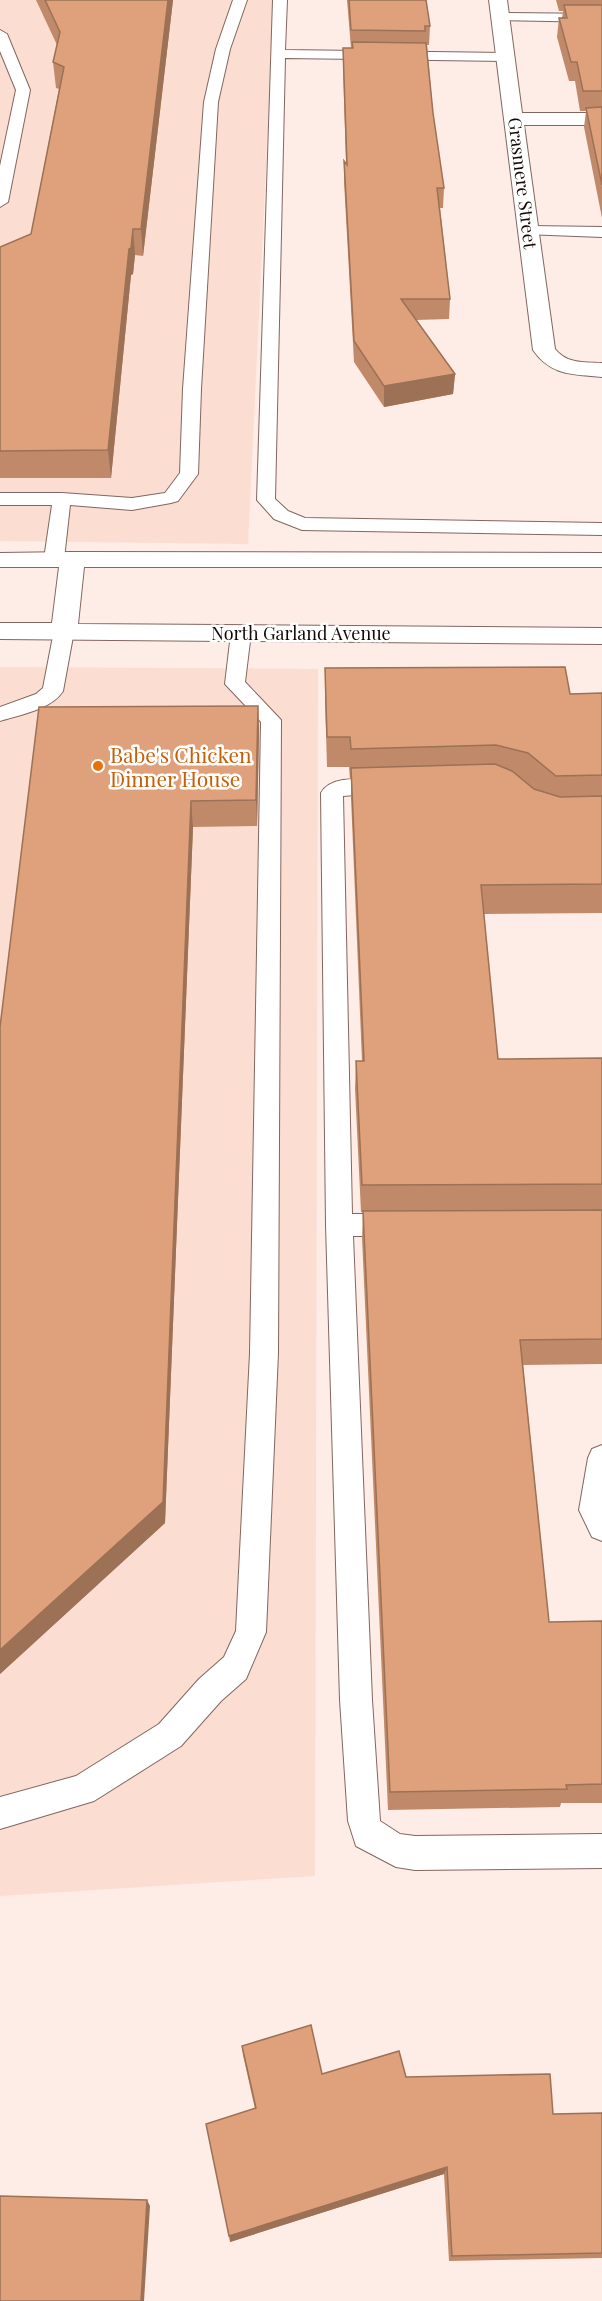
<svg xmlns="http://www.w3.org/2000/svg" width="602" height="2301" viewBox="0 0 602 2301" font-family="'Playfair Display',serif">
<rect width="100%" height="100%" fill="#feece6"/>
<!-- built -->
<g fill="#fbddd2">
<path d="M0,0H274L248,544L0,541Z"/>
<path d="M0,667L318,669L315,1876L0,1896Z"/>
</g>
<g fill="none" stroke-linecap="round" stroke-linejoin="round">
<!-- lane casing -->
<g stroke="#81675f" stroke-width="2">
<g id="lane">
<path d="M233,0H247L230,49L218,102L201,389L198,474L178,501L171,503L132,510L70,505L64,559L61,563H47L44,559L52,505H0V493H62L132,498L165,493L180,473L183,389L204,102L216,49Z"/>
<path d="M273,0H287L285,50L506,53L513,57L506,61L285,58L275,499L288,511L305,518L602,523V535L302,530L274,519L257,500Z"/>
<path d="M500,13L602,14V22L495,20L493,17Z"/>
<path d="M0,30L7,34L30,90L8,202L0,207V166L16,90L0,51Z"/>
<path d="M530,226L602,227V237L524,234L522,231Z"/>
<path d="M64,625L71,627L74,631L63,691C52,709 20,715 0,721V707L36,694L43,688L54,631L57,627Z"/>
<path d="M241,627L248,629L251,633L245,682L281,720L278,1353L266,1632L246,1679L221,1701L181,1746L94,1801L0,1829V1797L76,1776L159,1724L199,1679L224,1657L236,1631L250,1353L261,722L225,684L231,633L234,629Z"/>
<path d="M384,780L392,782L395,787L392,792L343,796L352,1214H398L407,1217L411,1225L407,1233L398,1236H353L372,1700L380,1821L400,1834L415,1836L602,1834V1868L415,1870L396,1867L356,1846L348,1821L340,1700L326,1225L321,793C332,774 365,780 384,780Z"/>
<path d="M602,1445V1541L592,1537L579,1510L588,1458L592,1449Z"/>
</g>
</g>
<!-- street casing -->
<g stroke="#81675f" stroke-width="2">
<path id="street" d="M489,0H507L522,113H602V125H524L555,349C567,364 584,362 602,363V377C573,374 551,376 533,350Z"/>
</g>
<!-- secondary casing -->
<g stroke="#81675f" stroke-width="2">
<path id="secondary" d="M72,552L602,553V567H84L78,624L602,628V644L0,639V623H52L59,567H0V553Z"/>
</g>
<!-- lane -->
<use href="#lane" fill="#fff" fill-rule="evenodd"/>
<!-- street -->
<use href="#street" fill="#fff" fill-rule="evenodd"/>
<!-- secondary -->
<use href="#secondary" fill="#fff" fill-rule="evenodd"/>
</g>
<!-- wall -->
<g fill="#c08a6a">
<path d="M36,0H173L143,256L135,255L133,274L131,275L111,478H0V247L31,234L59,89L56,88L53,62L57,45Z"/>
<path d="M347,0H426L430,26L429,45H427L433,113L444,188L443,208H440L450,299L449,319L416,320L455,374L453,394L384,407L354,362L344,181V161L346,164L343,67V48H351Z"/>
<path d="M556,0H602V218L584,127L586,111H580L575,81H569L557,37L559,18H562L563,11H559Z"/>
<path d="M325,668L570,694L602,693V913L484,914L498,1059L602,1058V1364L523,1365L549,1622L602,1621V1803H561L560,1807L388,1810L362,1238L363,1212H361L355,1089L356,1061H362L351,798V778L350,779L349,767H327L325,698Z"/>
<path d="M258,706L259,732L257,826L193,827L165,1523L0,1674V1027Z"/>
<path d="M242,2046L322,2074L406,2077L553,2114L602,2113V2258L449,2261L444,2174L230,2242L255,2109L243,2055Z"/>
</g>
<!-- shaded-wall -->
<g fill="#9c7156">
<path d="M168,0H173L143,256L141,229Z"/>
<path d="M133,229L135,255L133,274L131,275L111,478L108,450L129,249Z"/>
<path d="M455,374L453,394L384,407V386Z"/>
<path d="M258,706L259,732L257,826L256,800Z"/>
<path d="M191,801L193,827L165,1523L0,1674V1650Z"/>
<path d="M447,2167L444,2174L230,2242L229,2236Z"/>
<path d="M147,2200L150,2206L144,2301H141Z"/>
</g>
<!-- building -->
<g fill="#dfa17b" stroke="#9c7156" stroke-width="1.5">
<path d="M45,0H168L141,229H133L131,248L129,249L108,450L0,451V247L31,234L64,67L53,62L60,32Z"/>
<path d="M349,0H426L430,26H425V31L351,30Z"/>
<path d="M564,5H602V91H583L577,62H571L559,18H567Z"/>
<path d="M352,42L426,43L433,113L444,188H437L450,299H401L455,374L384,386L354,341L344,161L347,165L343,48H353Z"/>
<path d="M602,107V185L586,108Z"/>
<path d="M565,667L570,694L602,693V775L556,776L528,753L496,745L351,749L350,737H327L325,668Z"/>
<path d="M258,706L256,800L191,801L163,1502L0,1650V1027L39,707Z"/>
<path d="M495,764L512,771L534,789L560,797L602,796V884L481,885L498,1059L602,1058V1184L362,1185L356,1061H364L351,768Z"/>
<path d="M602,1210V1339L520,1340L549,1622L602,1621V1784L566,1785L567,1789L390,1792L363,1211Z"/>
<path d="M311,2025L322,2074L399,2051L406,2077L550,2074L553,2114L602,2113V2253L452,2256L447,2167L229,2236L206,2124L256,2108L242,2046Z"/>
<path d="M0,2196L147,2200L141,2301H0Z"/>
</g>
<!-- markers -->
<circle fill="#e8710a" stroke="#fff" stroke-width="2" cx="98" cy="766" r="6"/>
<g text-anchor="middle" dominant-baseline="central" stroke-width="5" stroke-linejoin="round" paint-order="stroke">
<!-- far-street labels -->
<g font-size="18" fill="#120906" stroke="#fff">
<text transform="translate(523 183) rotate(83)">Grasmere Street</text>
<text x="301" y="633">North Garland Avenue</text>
</g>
<!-- food labels -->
<g font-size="21" fill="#c56008" stroke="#fff" text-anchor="start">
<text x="110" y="754">Babe's Chicken<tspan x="110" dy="24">Dinner House</tspan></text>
</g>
</g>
</svg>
